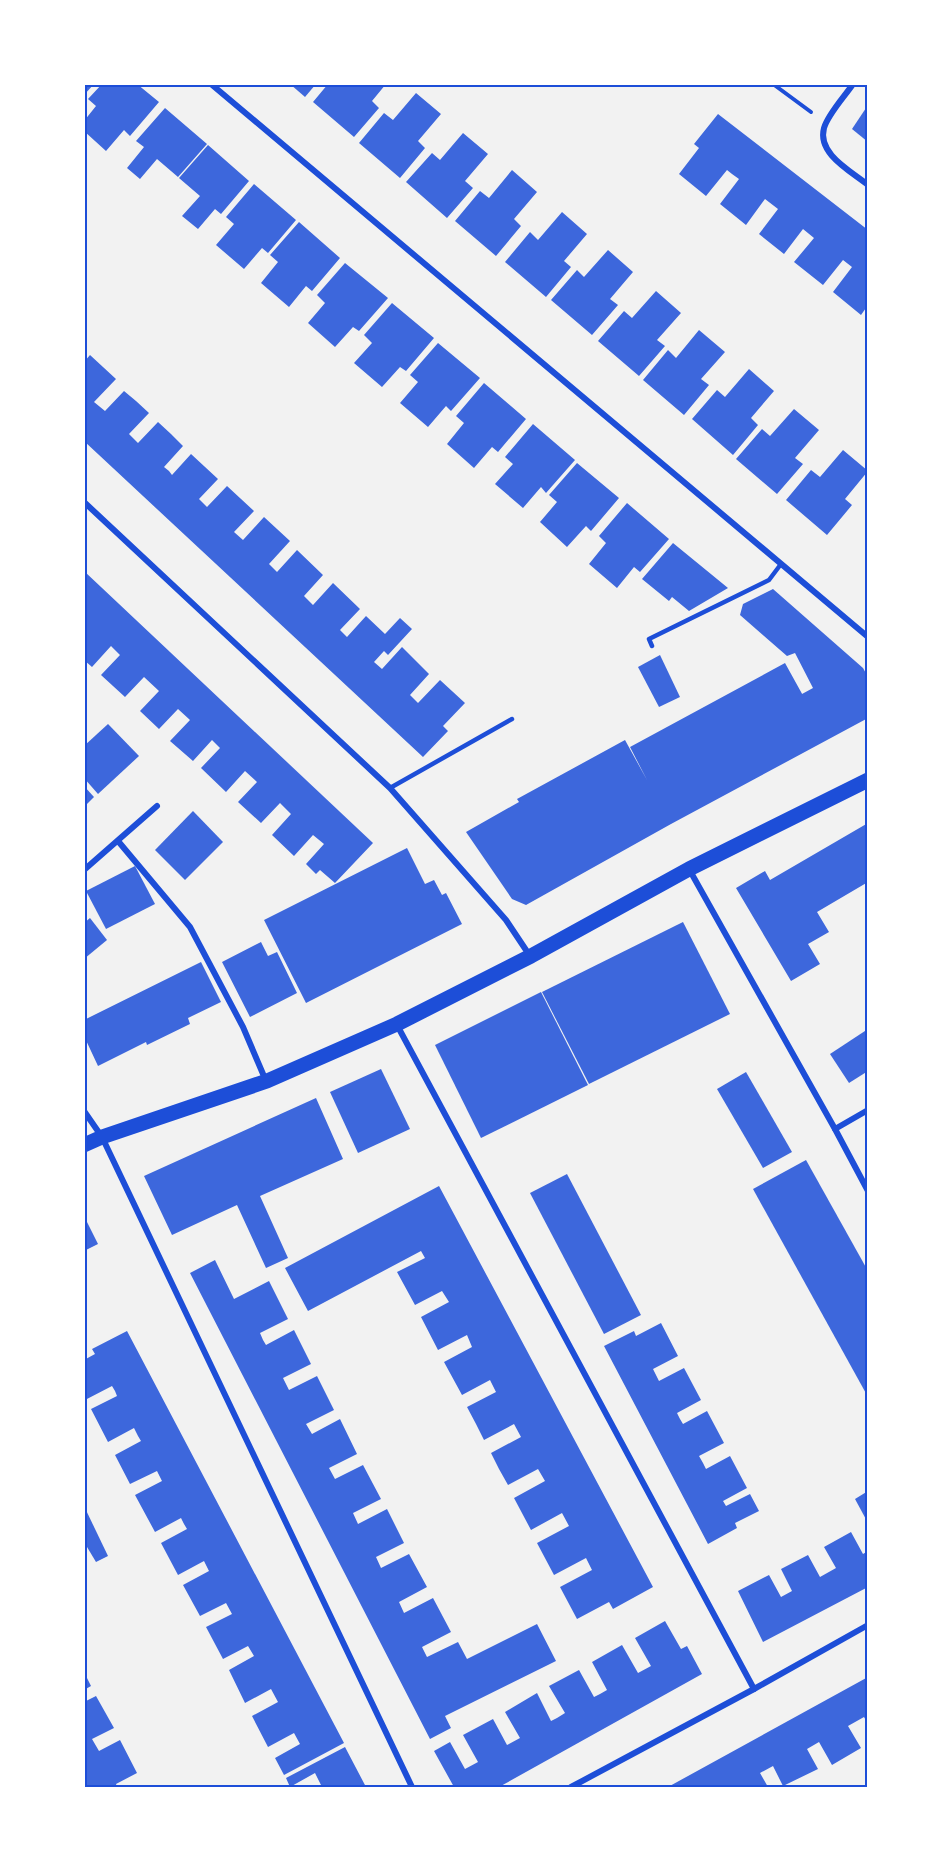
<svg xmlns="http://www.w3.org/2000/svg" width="952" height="1871" viewBox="0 0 952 1871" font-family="'Open Sans',sans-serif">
<rect width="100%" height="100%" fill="#f2f2f2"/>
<!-- building -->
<g fill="#3d67dc">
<path d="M84,84H94L84,95Z"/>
<path d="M102,84H137L159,102L130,136L124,130L106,151L84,131V121L96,106L88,99Z"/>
<path d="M290,84H316L305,97Z"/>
<path d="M328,84H386L372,101L379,108L354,137L313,102Z"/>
<path d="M416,93L441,114L418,141L425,148L400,178L359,143L384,113L393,120Z"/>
<path d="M868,105V142L852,129Z"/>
<path d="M165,108L207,144L178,177L157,159L140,179L127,168L144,147L136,141Z"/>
<path d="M718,114L868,230V305L861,315L833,292L852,267L843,260L823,285L794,262L814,238L803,229L784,254L759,234L778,209L765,199L746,225L720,204L739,179L732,174L727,170L706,196L679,174L699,148L694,144Z"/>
<path d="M463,133L488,154L465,181L473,188L447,218L406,182L432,153L440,160Z"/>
<path d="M208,145L249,181L221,214L215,209L198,229L182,216L200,196L179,178Z"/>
<path d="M512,170L537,192L514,219L521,226L496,256L455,221L480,191L489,198Z"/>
<path d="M254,184L296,220L268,253L262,248L244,269L216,245L234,224L226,217Z"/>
<path d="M562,212L587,234L564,261L571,267L546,297L505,262L530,232L538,240Z"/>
<path d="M299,222L340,258L312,291L306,286L289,307L261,283L278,262L270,255Z"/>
<path d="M608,250L633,272L610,299L618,305L592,335L551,300L577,270L584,277Z"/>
<path d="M345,263L388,298L359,331L353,327L335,347L308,323L325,303L317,295Z"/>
<path d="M656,291L681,313L657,340L665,346L639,376L598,341L624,311L632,318Z"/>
<path d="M392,303L434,338L406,371L400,367L382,387L354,363L372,343L364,335Z"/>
<path d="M699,330L725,352L701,379L709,385L684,415L643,380L668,350L676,358Z"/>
<path d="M438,343L480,378L451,411L446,406L428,427L400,403L418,382L410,375Z"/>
<path d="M90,355L116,379L94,402L105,411L124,391L136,401L149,413L129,434L138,443L158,422L171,434L183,446L164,467L169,471L172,475L191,454L218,479L199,499L207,507L227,486L254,511L234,532L243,540L264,517L290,541L269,564L277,572L297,550L323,575L304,596L313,605L333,583L360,609L340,630L347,637L366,616L385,634L400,618L412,629L388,655L384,651L374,662L382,669L402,647L429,674L410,695L418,703L440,680L465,703L443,726L448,731L423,757L84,441V362Z"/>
<path d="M749,369L774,391L751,418L758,425L733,455L692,419L717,390L725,397Z"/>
<path d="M484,383L526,419L498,452L492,447L474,468L447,444L464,423L456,416Z"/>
<path d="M794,409L819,430L795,458L803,464L777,494L736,459L762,429L770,436Z"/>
<path d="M533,424L575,460L546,493L541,487L523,508L495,484L513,464L505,457Z"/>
<path d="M843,450L868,471L845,499L852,505L827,535L786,500L811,470L820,477Z"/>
<path d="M577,463L619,498L591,531L586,526L567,547L540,522L557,502L549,495Z"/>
<path d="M627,503L669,539L640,572L634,567L617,588L589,564L606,543L599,536Z"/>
<path d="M673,543L728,588L689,611L672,597L669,601L642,579Z"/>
<path d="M84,571L373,843L335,883L320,870L316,874L306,864L324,844L313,835L294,856L272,835L291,814L280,803L261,823L238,802L257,782L245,771L226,792L201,768L220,748L212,740L193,761L170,741L190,720L178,709L159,729L140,711L159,691L144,677L125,697L101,675L120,655L111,646L92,667L84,660V626L87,623L84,620Z"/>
<path d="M773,589L863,668L868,677V718L671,824L526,905L512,899L466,832L519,802L517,799L625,740L647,780L630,747L785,663L806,701L802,694L813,688L795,653L787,656L740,615L743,604Z"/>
<path d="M660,655L680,697L659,707L638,667Z"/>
<path d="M108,724L139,756L98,794L84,778V746Z"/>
<path d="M84,786L94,797L84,807Z"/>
<path d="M193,811L223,842L185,880L155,850Z"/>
<path d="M868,823V882L817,912L829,932L808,944L820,964L791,981L736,888L765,871L770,880Z"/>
<path d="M407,848L425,884L434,880L442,895L446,893L462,924L306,1003L264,920Z"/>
<path d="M135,866L155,904L106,929L86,891Z"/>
<path d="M90,918L107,940L84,959V923Z"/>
<path d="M683,922L730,1014L589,1084L542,992Z"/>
<path d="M261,942L268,956L277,952L297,993L250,1017L222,962Z"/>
<path d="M201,962L221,1002L188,1018L190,1024L147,1045L146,1042L98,1066L84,1036V1020Z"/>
<path d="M541,992L588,1085L481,1138L435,1045Z"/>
<path d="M868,1029V1071L849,1083L830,1054Z"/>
<path d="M381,1069L410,1129L358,1153L330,1092Z"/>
<path d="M746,1072L792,1152L763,1168L717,1089Z"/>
<path d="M316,1098L343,1159L260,1196L288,1258L266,1268L237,1205L172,1235L144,1176Z"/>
<path d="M806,1160L868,1271V1397L753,1189Z"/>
<path d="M567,1174L641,1315L604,1334L530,1193Z"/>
<path d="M439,1186L653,1587L613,1609L609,1602L577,1619L560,1587L592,1570L586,1558L554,1575L537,1543L569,1526L562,1513L531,1530L514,1498L545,1481L538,1469L508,1485L499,1469L491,1453L521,1437L514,1424L484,1440L476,1424L467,1407L496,1392L490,1380L462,1395L444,1362L472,1347L467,1335L438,1350L421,1317L449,1302L442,1291L415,1305L397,1272L425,1258L421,1251L308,1311L285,1268Z"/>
<path d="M84,1216L98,1244L84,1251Z"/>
<path d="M215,1260L234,1299L269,1281L288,1319L260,1333L263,1340L266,1345L294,1330L311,1364L283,1378L289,1390L317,1376L334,1410L306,1424L312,1434L340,1419L357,1454L329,1468L335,1479L363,1465L381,1499L353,1513L358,1524L387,1509L404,1543L376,1557L381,1568L409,1554L427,1587L399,1602L404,1613L433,1598L451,1632L422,1647L427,1657L458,1642L467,1659L537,1624L556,1661L445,1716L451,1728L430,1739L190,1273Z"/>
<path d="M661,1323L678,1356L653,1369L659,1381L684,1368L701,1400L677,1413L680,1419L683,1424L707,1411L724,1443L699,1456L703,1463L706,1469L730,1456L747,1488L723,1501L726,1506L750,1494L759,1511L735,1523L737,1528L708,1544L604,1346L634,1331L636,1336Z"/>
<path d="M127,1331L344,1743L284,1775L275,1758L300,1744L294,1733L268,1747L252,1716L278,1702L271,1689L245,1703L229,1670L254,1656L248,1646L223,1659L206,1627L232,1614L226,1603L200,1616L183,1585L209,1571L204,1561L178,1575L161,1543L187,1529L184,1524L181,1518L155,1532L135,1495L162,1481L157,1471L130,1484L115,1455L141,1441L138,1436L134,1428L108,1442L91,1409L117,1396L115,1391L112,1386L85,1400L84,1398V1360L95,1354L92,1349Z"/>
<path d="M868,1491V1523L855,1499Z"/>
<path d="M84,1506L108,1556L96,1562L84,1542Z"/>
<path d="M851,1532L863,1554L868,1551V1587L763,1642L738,1591L769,1575L781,1597L792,1591L781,1569L808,1555L820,1577L836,1568L824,1547Z"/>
<path d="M665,1621L681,1649L687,1646L702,1674L499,1787H454L434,1751L450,1742L465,1769L478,1762L463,1735L493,1719L507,1745L520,1738L505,1712L537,1693L551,1721L557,1718L565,1713L549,1686L579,1670L594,1697L600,1694L607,1690L592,1662L622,1645L638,1673L651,1666L635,1638Z"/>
<path d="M84,1672L91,1686L84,1690Z"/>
<path d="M868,1677V1724L864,1717L848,1726L861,1748L832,1765L819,1742L807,1749L818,1769L783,1786L773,1766L760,1773L768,1787H668Z"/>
<path d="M96,1696L114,1728L92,1739L99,1751L120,1740L137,1773L116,1784L117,1787H84V1702Z"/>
<path d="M345,1747L366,1787H322L315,1773L290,1787L286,1778Z"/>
</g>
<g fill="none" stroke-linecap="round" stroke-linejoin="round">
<!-- path -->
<path stroke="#1d4ed8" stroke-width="4" d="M773,84L811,112"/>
<!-- service -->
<g stroke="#1d4ed8" stroke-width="4.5">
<path d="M652,646L649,639L769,580L781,564"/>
<path d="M390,788L512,719"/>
</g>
<!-- minor -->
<g stroke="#1d4ed8" stroke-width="6">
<path d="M211,84L868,637"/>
<path d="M853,84C845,96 828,114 824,128C817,154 851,171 868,185"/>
<path d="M84,502L390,788L506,920L530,956"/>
<path d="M118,841L190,927L243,1027L266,1081"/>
<path d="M689,869L835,1129L868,1191"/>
<path d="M84,870L157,806"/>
<path d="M397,1025L754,1689"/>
<path d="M84,1111L102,1137L412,1787"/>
<path d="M835,1129L868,1110"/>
<path d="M571,1787L754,1689L868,1625"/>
</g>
<!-- primary -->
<path stroke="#1d4ed8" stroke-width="15" d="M84,1145L102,1137L267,1081L397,1024L531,956L689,869L868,780"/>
</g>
<!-- border -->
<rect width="952" height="1871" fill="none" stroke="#ffffff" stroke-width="171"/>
<rect x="86" y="86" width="780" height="1700" fill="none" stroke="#1d4ed8" stroke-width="2"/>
</svg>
